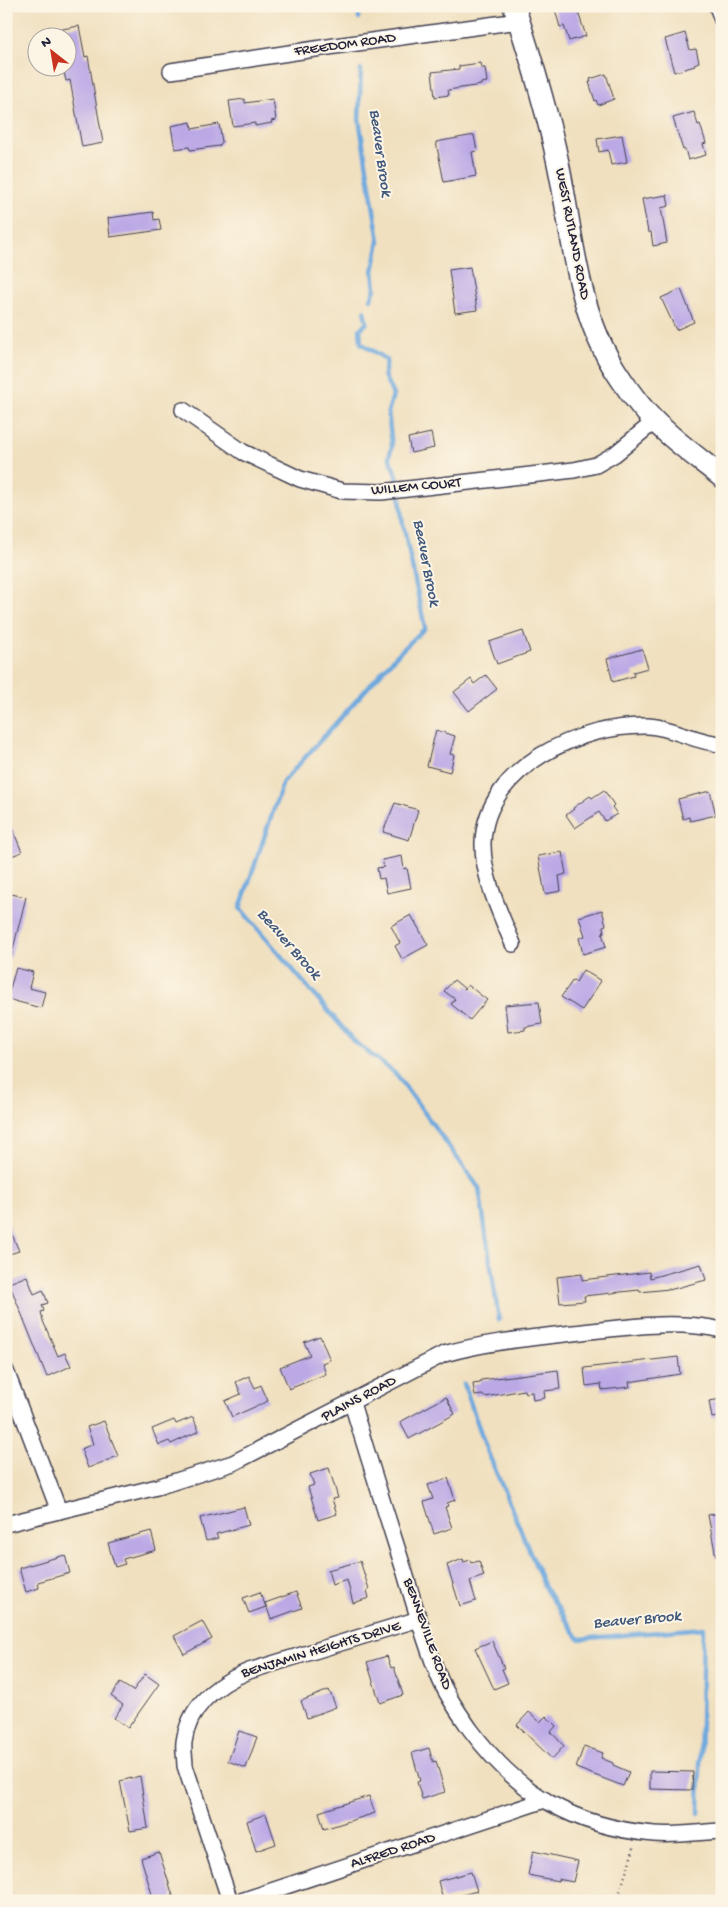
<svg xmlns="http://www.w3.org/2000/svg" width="728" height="1907" viewBox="0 0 728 1907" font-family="'Gochi Hand',sans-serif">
<rect width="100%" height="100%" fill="#fcf5e5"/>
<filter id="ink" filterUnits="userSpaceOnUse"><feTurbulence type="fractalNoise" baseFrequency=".02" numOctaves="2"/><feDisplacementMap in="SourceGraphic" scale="10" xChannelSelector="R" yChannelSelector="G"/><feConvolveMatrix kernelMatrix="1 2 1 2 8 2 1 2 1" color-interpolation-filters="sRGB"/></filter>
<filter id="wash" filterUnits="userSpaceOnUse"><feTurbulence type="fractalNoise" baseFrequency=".0096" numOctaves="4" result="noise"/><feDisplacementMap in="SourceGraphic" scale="20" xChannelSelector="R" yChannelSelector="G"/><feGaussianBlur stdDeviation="1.12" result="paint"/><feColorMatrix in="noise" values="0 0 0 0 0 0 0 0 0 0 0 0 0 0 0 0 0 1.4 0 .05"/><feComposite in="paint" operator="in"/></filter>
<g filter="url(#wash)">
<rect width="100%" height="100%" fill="#f0e0bf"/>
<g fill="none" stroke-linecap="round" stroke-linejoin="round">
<!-- stream -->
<g stroke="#6da8de" stroke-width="4.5">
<path d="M358,6L359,18"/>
<path d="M361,69L359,119L379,241L373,271L375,289L371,299"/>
<path d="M364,311L367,323L360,329L361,343L387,360L384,375L393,395L388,412L392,446L389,457L398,479"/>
<path d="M400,497L402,519L425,628L397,655L283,782L240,908L354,1041L397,1075L479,1188L499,1320"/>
<path d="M464,1384L486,1448L546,1590L579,1639L703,1628L699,1813"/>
</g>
</g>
<g id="blocks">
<!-- building -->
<g fill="#bba9e6">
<path d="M554,6H576L586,36L569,41L564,26L560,27Z"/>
<path d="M79,26L85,57L88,56L103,143L82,147L70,80L66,81L63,68H68V38H47L46,32Z"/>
<path d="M685,33L690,50L696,49L699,62L694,64L695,66L674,72L665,39Z"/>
<path d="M480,63L481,68H485L487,82L481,83V85L448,90L449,95L435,97L432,72L459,69V66Z"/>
<path d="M606,74L614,99L598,105L596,100L595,101L589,82H591L590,79Z"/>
<path d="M245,99V103L273,99L276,120L271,121L272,123L255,126V123L233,126L229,101Z"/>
<path d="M694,112L698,125L700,124L706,143L703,144L706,155L688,160L685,149L683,150L673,118Z"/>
<path d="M191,122L192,129L219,124L222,142L219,146L190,150L189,147L175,149L171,126Z"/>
<path d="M474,135L477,151L472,152L476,176L444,182L436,142Z"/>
<path d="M622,135L627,162L611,165L608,150L599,152L597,139Z"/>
<path d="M667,195L669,206L661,208L667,243L653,246L651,232H648L642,199Z"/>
<path d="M153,212L154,220L159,219L161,230L110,237L108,218Z"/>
<path d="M470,267L477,310L455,313L449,270Z"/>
<path d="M681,289L694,322L676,330L661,298Z"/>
<path d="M431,433L434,448L411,453L408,438Z"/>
<path d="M523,631L530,652L497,664L489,642Z"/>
<path d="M642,649L648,668L633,672L634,676L613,682L607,659Z"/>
<path d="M486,675L497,689L469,711L454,692L471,679L474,684Z"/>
<path d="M436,730L455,736L450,754L454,755L450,772L427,766Z"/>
<path d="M604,790L614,805L612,807L617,814L605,821L599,812L575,828L566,815L574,809L573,808L590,796L592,798Z"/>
<path d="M710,791L716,815L690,821L689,817L683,819L678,799Z"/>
<path d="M395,803L418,810L409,840L383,832Z"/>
<path d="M6,813L22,852L6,858Z"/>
<path d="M562,852L566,874L559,876L561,891L545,894L538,856Z"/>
<path d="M402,856L404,869L407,868L411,888L387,893L384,878L379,879L377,868L384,867L382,860Z"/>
<path d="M6,893L26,897L11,957H6Z"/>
<path d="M602,910L606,925L603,926L604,933H602L606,947L583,954L579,938L585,936L579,917Z"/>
<path d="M411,915L428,945L402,959L395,946L400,943L391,926Z"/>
<path d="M16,968L33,972L29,988L45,992L41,1008L7,999Z"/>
<path d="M583,970L601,981L582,1010L561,997L573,980L576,982Z"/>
<path d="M454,980L465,989L468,985L487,1000L470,1020L451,1004L455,999L444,991Z"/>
<path d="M539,1002L542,1024L525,1027V1030L508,1032L505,1005Z"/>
<path d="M6,1220L19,1251L6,1255Z"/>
<path d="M701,1264L706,1280L669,1290V1289L640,1292L639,1290L584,1296L585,1301L560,1303L557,1277L582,1274V1280L649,1272L650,1278Z"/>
<path d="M27,1276L34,1294L43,1290L48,1303L42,1305L44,1311L41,1312L43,1321L58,1356L65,1353L71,1366L47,1377L9,1283Z"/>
<path d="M320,1336L330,1360L322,1363L326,1374L289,1389L280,1367L310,1355L304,1342Z"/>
<path d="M678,1357L680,1374L629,1382L630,1387L602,1390L601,1384L586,1386L584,1368Z"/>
<path d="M558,1370L560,1389L544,1391L545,1398L533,1400L532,1392L525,1393L524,1390L485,1397L482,1395L475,1396L473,1384L480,1383L481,1380Z"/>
<path d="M249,1376L255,1388L261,1385L268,1401L232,1417L225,1401L241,1394L236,1382Z"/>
<path d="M446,1397L455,1414L409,1439L400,1422Z"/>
<path d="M722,1399V1416L712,1418L709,1401Z"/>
<path d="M193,1417L199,1431L171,1444L169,1441L159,1445L152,1429L174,1420L176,1424Z"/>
<path d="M104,1421L118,1456L88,1468L81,1449L93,1444L87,1427Z"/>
<path d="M329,1468L338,1498L332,1499L337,1514L318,1520L308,1487L314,1485L310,1474Z"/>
<path d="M448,1478L455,1500L447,1503L448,1506L445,1507L452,1528L434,1534L424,1502L433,1499L428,1485Z"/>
<path d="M244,1507L249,1525L216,1534L218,1538L206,1541L200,1518Z"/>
<path d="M722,1513V1556L716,1557L708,1515Z"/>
<path d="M151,1531L156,1550L123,1559L125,1564L115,1567L108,1543Z"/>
<path d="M65,1555L70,1573L38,1582L39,1588L26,1592L19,1568Z"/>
<path d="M463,1559L464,1562L470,1560L471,1563L479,1561L484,1576L470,1581L476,1601L460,1606L447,1565Z"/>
<path d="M360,1561L369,1589L367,1590L369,1598L353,1603L347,1580L332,1585L328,1570Z"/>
<path d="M260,1592L266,1607L249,1613L243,1598Z"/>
<path d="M296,1592L302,1608L271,1619L265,1603Z"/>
<path d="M202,1621L212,1639L184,1654L174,1636Z"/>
<path d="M492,1641L504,1668L502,1669L508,1683L494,1689L475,1648Z"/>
<path d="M387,1656L391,1668L394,1667L403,1695L380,1703L367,1662Z"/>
<path d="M145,1674L159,1684L128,1728L114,1718L123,1705L111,1696L120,1683L133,1691Z"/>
<path d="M329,1690L336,1707L307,1718L301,1701Z"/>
<path d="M529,1712L540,1722L546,1716L556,1726L551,1732L564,1746L552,1759L517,1725Z"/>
<path d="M239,1731L257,1737L246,1768L228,1761Z"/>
<path d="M584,1746L603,1753L601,1758L613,1763V1765L629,1772L623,1786L576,1768Z"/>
<path d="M429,1748L433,1762L436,1761L445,1792L422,1799L417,1782L420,1781L412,1753Z"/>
<path d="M650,1771L693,1772L692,1790L650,1789Z"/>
<path d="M140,1776L148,1828L130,1831L120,1781Z"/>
<path d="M369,1796L375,1813L324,1829L319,1812Z"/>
<path d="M266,1814L276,1844L256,1851L247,1821Z"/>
<path d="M533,1851L578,1861L573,1882L558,1879V1881L528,1875Z"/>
<path d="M159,1852L173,1896H171L173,1901H154L141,1858Z"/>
<path d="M471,1872L477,1891L443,1900L438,1881Z"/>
</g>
</g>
</g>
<g filter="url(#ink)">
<use href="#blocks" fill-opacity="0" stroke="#413e4f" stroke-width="1"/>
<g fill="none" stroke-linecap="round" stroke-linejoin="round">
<!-- street casing -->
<g stroke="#413e4f" stroke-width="18">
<g id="street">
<path d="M717,6L722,20"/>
<path d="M171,71L335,46L519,21"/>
<path d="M183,410L243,452L300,479L342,491L381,492L574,470L596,465L615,454L655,421"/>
<path d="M513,944C500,913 482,876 483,842C486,766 582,724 648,726C673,727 696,743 722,744"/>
<path d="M6,1371L59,1511"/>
<path d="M352,1403C369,1460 387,1516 405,1573C415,1607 425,1643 439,1677C446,1695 459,1713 470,1729C517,1793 574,1827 654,1834C676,1836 700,1832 722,1831"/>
<path d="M6,1524L157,1487L233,1463L444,1354C486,1342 530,1338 573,1333C622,1328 672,1319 722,1330"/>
<path d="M230,1901L185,1766C185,1758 183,1750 184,1742C189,1705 217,1684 249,1671L419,1619"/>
<path d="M241,1901L545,1800"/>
</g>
</g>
<!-- secondary casing -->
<g stroke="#413e4f" stroke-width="24">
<path id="secondary" d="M514,6C531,58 547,110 558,163C573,234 576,311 617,373C630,393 645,414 663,429C681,446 702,461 722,477"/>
</g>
<!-- path -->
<path stroke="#413e4f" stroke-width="2.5" stroke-dasharray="1 4" stroke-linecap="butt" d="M617,1901L635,1845"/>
<!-- street -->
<use href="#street" stroke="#fff" stroke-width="15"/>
<!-- secondary -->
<use href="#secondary" stroke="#fff" stroke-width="21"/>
</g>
</g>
<g text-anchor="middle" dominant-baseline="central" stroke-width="4" stroke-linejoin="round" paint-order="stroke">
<!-- street labels -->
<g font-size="15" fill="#22223b" stroke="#fcf5e5">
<text transform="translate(345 45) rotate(-8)">FREEDOM ROAD</text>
<text transform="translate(572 234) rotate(79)">WEST RUTLAND ROAD</text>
<text transform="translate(416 487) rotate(-5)">WILLEM COURT</text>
<text transform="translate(359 1399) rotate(-28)">PLAINS ROAD</text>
<text transform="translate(427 1634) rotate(70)">BENNEVILLE ROAD</text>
<text transform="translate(321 1650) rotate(-17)">BENJAMIN HEIGHTS DRIVE</text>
<text transform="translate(393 1851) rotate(-18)">ALFRED ROAD</text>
</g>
<!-- water labels -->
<g font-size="16" font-style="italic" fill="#40587c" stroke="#fcf5e5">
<text transform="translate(379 153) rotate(82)">Beaver Brook</text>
<text transform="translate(425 563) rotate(79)">Beaver Brook</text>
<text transform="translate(288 945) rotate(49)">Beaver Brook</text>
<text transform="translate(637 1621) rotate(-5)">Beaver Brook</text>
</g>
</g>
<!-- margin -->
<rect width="728" height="1907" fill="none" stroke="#fcf5e5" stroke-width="25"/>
<!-- north arrow -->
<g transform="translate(52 52) rotate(329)"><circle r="24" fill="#fcf5e5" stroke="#a5a1a1"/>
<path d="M0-4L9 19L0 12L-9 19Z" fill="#c8321e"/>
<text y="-8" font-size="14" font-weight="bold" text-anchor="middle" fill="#22223b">N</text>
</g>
</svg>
